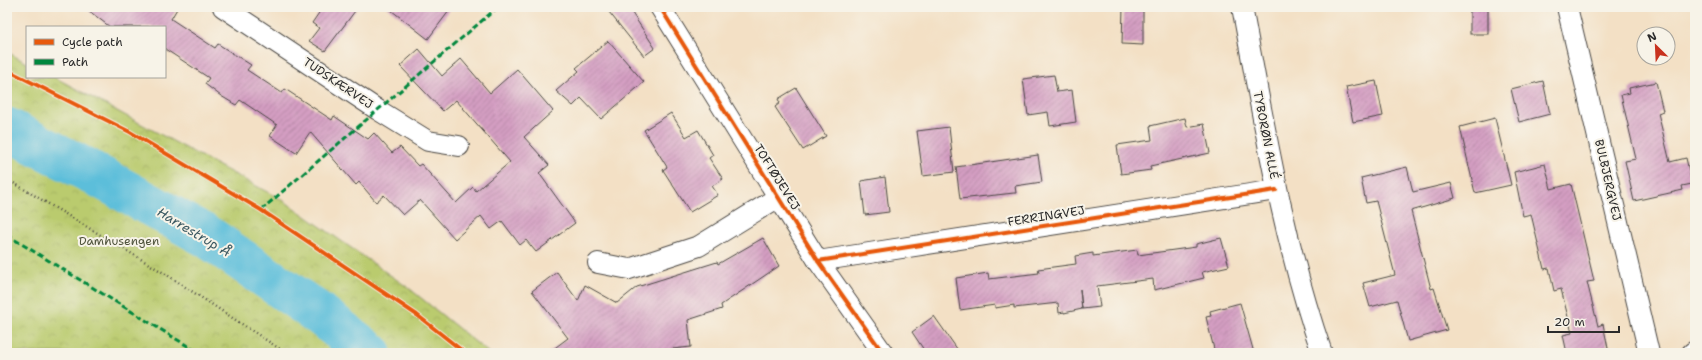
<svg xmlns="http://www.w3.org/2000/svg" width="1702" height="360" viewBox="0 0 1702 360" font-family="'Shantell Sans',sans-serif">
<defs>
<pattern id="park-crowns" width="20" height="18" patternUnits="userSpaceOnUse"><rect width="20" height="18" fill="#bacb6e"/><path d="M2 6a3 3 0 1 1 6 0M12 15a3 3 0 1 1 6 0" fill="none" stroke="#a0ae5f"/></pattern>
<pattern id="building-hatch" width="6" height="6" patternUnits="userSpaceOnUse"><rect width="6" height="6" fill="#d49ec2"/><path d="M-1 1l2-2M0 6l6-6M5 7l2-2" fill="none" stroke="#ac819e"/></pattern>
</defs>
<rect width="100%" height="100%" fill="#f7f3e8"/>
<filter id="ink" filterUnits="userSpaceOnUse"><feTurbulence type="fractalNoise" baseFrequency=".025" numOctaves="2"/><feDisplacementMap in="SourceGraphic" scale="8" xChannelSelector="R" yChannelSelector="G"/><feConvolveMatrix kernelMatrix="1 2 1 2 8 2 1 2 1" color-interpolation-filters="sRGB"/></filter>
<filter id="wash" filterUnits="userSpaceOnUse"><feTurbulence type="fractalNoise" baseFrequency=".012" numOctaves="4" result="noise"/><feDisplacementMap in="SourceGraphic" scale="16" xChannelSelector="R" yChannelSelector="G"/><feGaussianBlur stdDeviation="0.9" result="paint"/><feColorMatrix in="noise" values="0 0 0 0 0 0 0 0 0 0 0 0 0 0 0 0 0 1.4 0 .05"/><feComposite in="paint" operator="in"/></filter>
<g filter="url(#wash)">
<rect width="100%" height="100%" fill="#f3e0c5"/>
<!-- park -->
<path fill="url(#park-crowns)" stroke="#727b4c" d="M7,52L27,63V77H54L284,201L410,289L489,353H7Z"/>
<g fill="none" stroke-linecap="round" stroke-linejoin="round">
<!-- river -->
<path stroke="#5bbeda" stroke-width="43" d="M7,129L93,173L208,237L321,315L370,353"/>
</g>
<g id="blocks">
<!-- building -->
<g fill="url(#building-hatch)">
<path d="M84,7H178L171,19L215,48L218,44L251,65L247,70L282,93L285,89L332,120L334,116L368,139L374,133L392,153L400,147L418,166L421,164L456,203L473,187L476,191L510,162L456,100L443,111L400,66L419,49L442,76L461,59L490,93L517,69L553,111L524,137L549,165L539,173L575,223L536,252L526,240L520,245L502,221L491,229L481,216L455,239L420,200L403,215L384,195L376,202L359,182L356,185L310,132L296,153L270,136L277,125L240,100L236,105L221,96L205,84L209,78L165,49V27H110Z"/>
<path d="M323,7H358L325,51L309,41L319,28L312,23Z"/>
<path d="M387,7H452L428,39Z"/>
<path d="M605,7H628L655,48L644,56Z"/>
<path d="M1123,7H1143V45L1122,44Z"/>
<rect x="1470" y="7" width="18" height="27"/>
<path d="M608,41L644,82L601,119L581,98L573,106L556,91L579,71L576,68Z"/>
<path d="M1054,75L1057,92L1072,90L1076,122L1050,126L1048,112L1028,115L1023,79Z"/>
<path d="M1376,81L1383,116L1353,122L1346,87Z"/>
<path d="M1543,81L1550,114L1519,122L1511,89Z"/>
<path d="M1656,82L1663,111L1658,113L1670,162L1686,158L1692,184L1682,186L1683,190L1634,201L1625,161L1636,159L1621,95L1630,93L1629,88Z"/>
<path d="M796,88L826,136L803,150L775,107L780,103L778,99Z"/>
<path d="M671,113L686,137L698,130L713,155L709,158L723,179L712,186L718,195L690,212L663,170L667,167L644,130Z"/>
<path d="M1185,118L1187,127L1204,124L1210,153L1150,166L1151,170L1121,174L1117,145L1152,140L1150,126Z"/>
<path d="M1495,118L1511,185L1475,193L1460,127Z"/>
<path d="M949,127L954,172L923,176L917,131Z"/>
<path d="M1038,155L1042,182L1015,186L1016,193H1014L960,199L956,167Z"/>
<path d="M1545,164L1551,189L1571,184L1594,281L1587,282L1598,326L1603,324L1609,353H1567L1563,335L1572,333L1561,289L1554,291L1549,268L1544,269L1531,214L1523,216L1514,172Z"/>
<path d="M1407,167L1413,192L1451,183L1455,198L1411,211L1431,289L1434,288L1447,330L1408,341L1397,300L1370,307L1363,283L1395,275L1376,201L1366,203L1361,178Z"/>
<path d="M885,177L889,212L865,215L861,181Z"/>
<path d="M763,238L779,266L721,305L722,309L688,320L691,347L672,349L675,353H548L568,338L532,291L557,272L578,301L585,285L617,303L637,287L717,262L718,264Z"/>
<path d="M1221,238L1229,266L1202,272L1204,278L1154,290L1153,279L1097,286L1100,307L1082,309L1080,289L1082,309L1064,313V312L1059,313L1058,303L1014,308V305L995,308V305L960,310L956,278L988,273L989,279L1039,273L1038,269L1076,264L1075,256L1093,253V256L1137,250L1138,255L1196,247V244Z"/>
<path d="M1240,303L1254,353H1215L1206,317L1211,316L1210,311Z"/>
<path d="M934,316L960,353H926L912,332Z"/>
</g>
</g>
</g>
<g filter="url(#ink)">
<use href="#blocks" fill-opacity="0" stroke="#494642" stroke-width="1"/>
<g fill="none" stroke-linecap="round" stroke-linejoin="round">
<!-- street casing -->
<g stroke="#494642" stroke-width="22">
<g id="street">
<path d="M223,7L378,110L428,141L459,146"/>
<path d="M660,7L818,261L883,353"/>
<path d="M1242,7C1264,123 1283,241 1322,353"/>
<path d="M1567,7L1649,353"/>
<path d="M818,261L1276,190"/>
<path d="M598,263L629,269L699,246L777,198"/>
<path d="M1692,353L1695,351"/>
</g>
</g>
<!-- path -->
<path stroke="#494642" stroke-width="2.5" stroke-dasharray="1 3" stroke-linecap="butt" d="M7,179L164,273L286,353"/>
<!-- street -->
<use href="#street" stroke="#fff" stroke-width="20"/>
<!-- quiet -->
<g stroke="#00873e" stroke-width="3" stroke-dasharray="6 3" stroke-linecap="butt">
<path d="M261,210L498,7"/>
<path d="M7,235L199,353"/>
</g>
<!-- cycleway casing -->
<g stroke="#f7f3e8" stroke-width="6">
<g id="cycleway">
<path d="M660,7L818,261L883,353"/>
<path d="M7,70L130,132L261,210L417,315L465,353"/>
<path d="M818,261L1276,190"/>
</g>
</g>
<!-- cycleway -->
<use href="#cycleway" stroke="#e8590c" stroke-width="4"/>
</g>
</g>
<g text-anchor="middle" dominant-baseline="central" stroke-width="4" stroke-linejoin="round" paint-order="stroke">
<!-- street labels -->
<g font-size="12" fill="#2b2b2b" stroke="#f7f3e8">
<text transform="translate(338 83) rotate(34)">TUDSKÆRVEJ</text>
<text transform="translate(1266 135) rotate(79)">TYBORØN ALLÉ</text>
<text transform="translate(777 177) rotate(58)">TOFTØJEVEJ</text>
<text transform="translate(1608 180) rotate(77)">BULBJERGVEJ</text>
<text transform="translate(1046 216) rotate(-9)">FERRINGVEJ</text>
</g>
<!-- park labels -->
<g font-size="12" fill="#4f533c" stroke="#f7f3e8">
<text x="119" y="241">Damhusengen</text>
</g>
<!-- water labels -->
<g font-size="13" font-style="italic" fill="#395760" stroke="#f7f3e8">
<text transform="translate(194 232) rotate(31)">Harrestrup Å</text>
</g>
</g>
<!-- margin -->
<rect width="1702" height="360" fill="none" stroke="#f7f3e8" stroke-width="24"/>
<!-- legend -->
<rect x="26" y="26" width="140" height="52" fill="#f7f3e8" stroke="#a5a39c"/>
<rect x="34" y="39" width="20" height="6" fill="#e8590c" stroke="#a5a39c"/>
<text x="62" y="46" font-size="12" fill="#2b2b2b">Cycle path</text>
<rect x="34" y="59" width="20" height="6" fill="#00873e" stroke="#a5a39c"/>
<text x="62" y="66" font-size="12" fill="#2b2b2b">Path</text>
<!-- north arrow -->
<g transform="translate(1656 46) rotate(336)"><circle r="19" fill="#f7f3e8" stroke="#a5a39c"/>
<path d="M0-3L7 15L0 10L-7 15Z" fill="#c8321e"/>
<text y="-6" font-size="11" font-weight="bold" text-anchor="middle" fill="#2b2b2b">N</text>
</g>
<!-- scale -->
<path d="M1548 326v6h71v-6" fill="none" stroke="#2b2b2b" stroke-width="2"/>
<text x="1554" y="326" font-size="12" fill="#2b2b2b" stroke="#f7f3e8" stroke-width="3" paint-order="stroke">20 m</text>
</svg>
